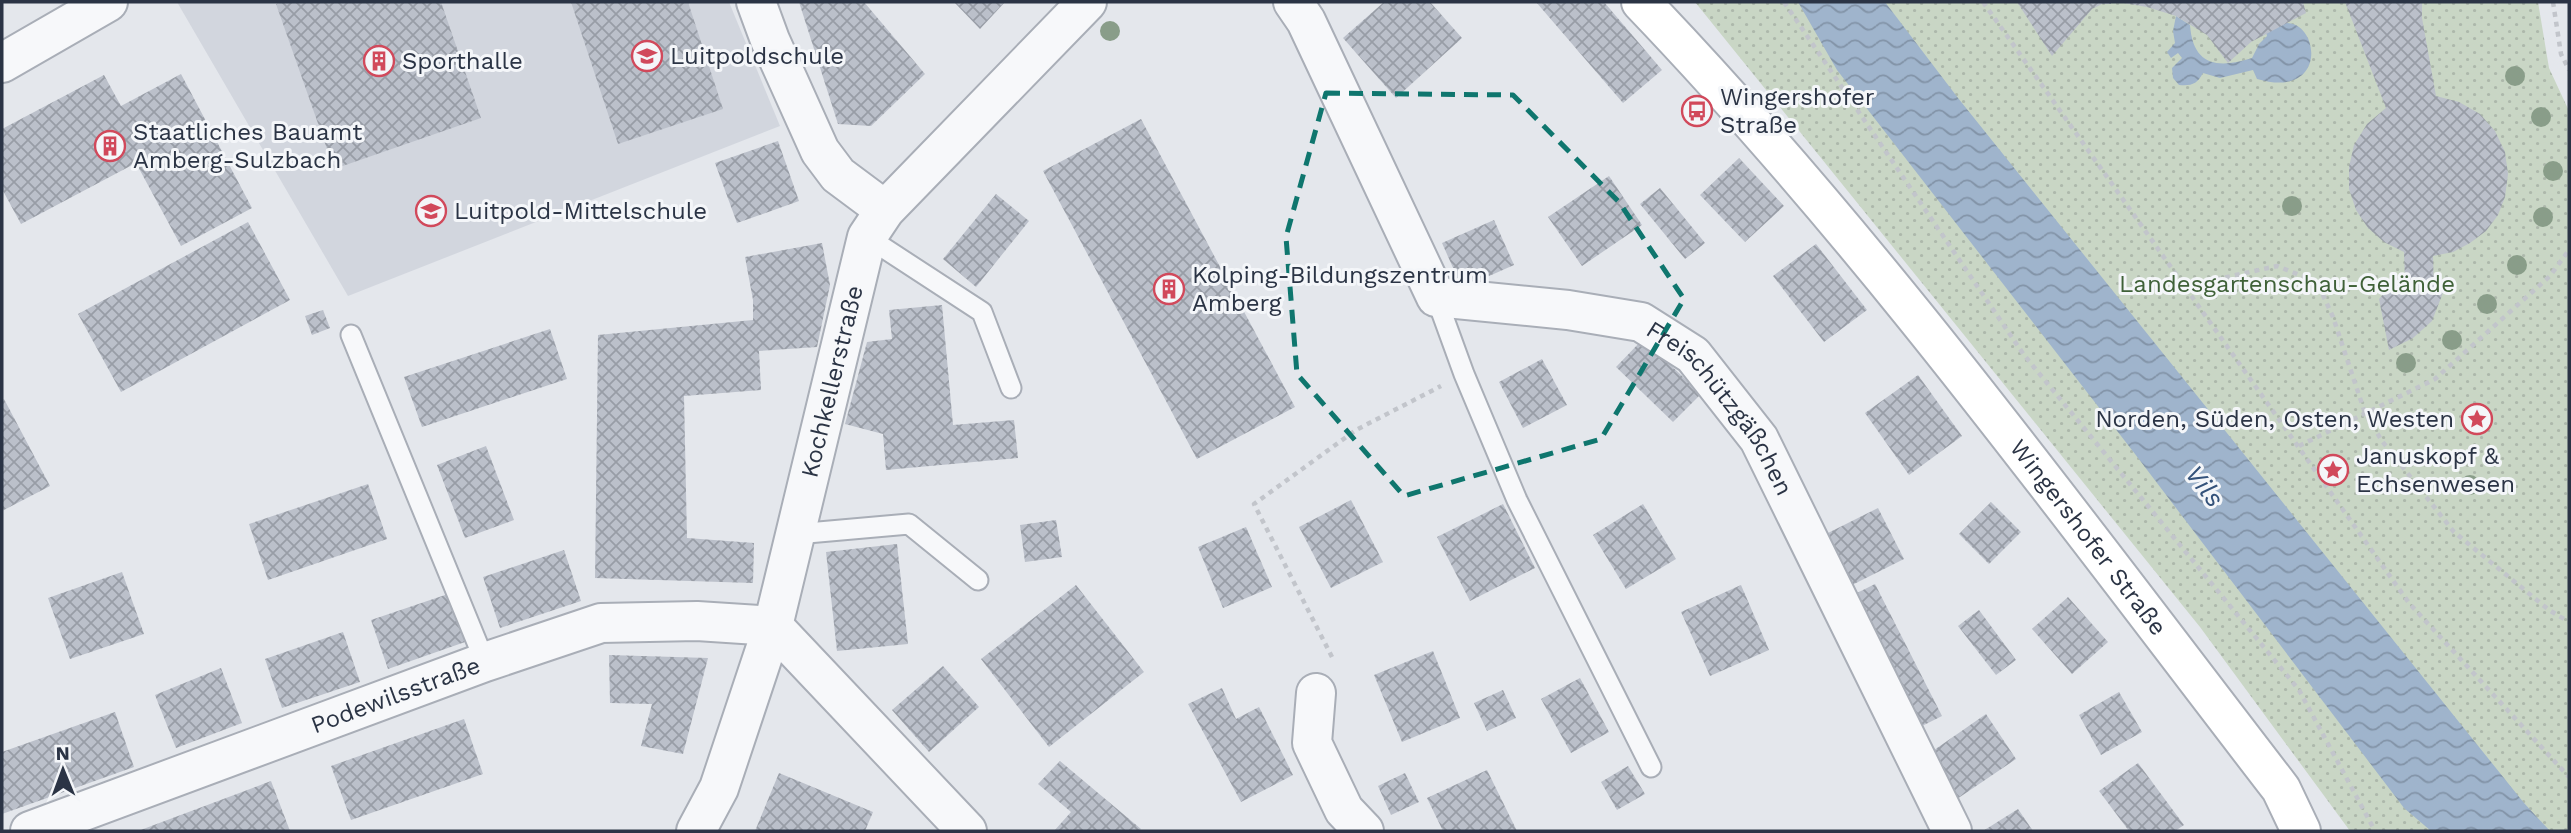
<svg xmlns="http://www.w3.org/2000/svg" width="2571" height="833" viewBox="0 0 2571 833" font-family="'Work Sans',sans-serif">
<defs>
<pattern id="grass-dots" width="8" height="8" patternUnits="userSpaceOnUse" patternTransform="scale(1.75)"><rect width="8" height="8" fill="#c9d6c5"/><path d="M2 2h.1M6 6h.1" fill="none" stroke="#adb8ab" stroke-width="1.8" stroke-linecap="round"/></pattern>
<pattern id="water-waves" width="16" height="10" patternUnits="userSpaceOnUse" patternTransform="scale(1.75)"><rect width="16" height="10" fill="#9fb4cc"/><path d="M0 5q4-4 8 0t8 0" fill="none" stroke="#8293a7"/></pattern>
<pattern id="building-cross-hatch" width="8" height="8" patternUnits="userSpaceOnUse" patternTransform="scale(1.75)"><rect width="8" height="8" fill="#bbc0ca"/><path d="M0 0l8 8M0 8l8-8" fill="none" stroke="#989da6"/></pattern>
</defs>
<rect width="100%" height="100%" fill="#e4e7ec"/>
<!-- built -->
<path fill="#d2d6de" d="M177,2H729L780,126L348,296Z"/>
<!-- grass -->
<path fill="url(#grass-dots)" d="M1695,2H2538L2549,68L2569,111V831H2350L2200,627Z"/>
<!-- water -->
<g fill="url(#water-waves)">
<path d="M1798,2H1885L1958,98L2524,803L2550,831H2431L2404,808L2135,454L1837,70Z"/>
<path d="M2176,16L2190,25C2193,66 2218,69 2252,58L2259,44L2267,36L2266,32C2272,30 2280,24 2286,23C2320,22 2328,100 2257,79L2253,70L2220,78L2203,73C2197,84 2192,86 2179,85L2173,78L2172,68L2182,58L2178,53L2171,58L2167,52L2175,43L2173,31Z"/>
</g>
<!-- building -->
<g fill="url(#building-cross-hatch)">
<path d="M283,2H441L481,118L334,169L276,4Z"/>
<path d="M571,2H688L723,109L618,144Z"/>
<path d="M799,2H864L925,74L871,126L838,124Z"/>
<path d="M954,2H1005L980,29Z"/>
<path d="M1384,2H1430L1462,38L1396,98L1343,38Z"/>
<path d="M1536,2H1604L1662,70L1623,103Z"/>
<path d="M2017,2H2111V4H2102L2092,9L2052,56Z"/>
<path d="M2118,2H2303L2306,13L2251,42L2228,63L2207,35L2176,16L2147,7Z"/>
<path d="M2345,2H2422V18L2436,96L2459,102L2480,114L2495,131L2505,152L2508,174L2505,197L2498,215L2486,231L2470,243L2453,252L2433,256L2434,289L2444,290L2432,321L2413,338L2389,350L2379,299L2395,281L2405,282L2404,252L2384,242L2368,228L2356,210L2349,189V167L2354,145L2367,124L2386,108Z"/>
<path d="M181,74L252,208L181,246L136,163L21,224L2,189V129L104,75L121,106Z"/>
<path d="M1141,119L1295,407L1197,459L1043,171Z"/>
<path d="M778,141L799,201L737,223L715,163Z"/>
<path d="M1739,158L1784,206L1745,242L1700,195Z"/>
<path d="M1609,176L1642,225L1582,266L1548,217Z"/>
<path d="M1660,188L1705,243L1685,259L1640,204Z"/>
<path d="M996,194L1029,221L976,287L943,259Z"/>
<path d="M1494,220L1514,265L1462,288L1442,243Z"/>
<path d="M248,222L290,300L121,392L78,314Z"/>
<path d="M822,243L830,285L817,347L759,351L761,390L684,396L687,538L754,543L753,583L595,578L598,335L753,320V300L745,257Z"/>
<path d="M1816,244L1867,310L1824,342L1773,276Z"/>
<path d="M942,305L953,425L1014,420L1018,458L886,470L883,434L845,424L867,342L892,339L889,310Z"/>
<path d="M323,310L330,328L312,335L305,316Z"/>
<path d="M550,329L567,379L422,427L404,377Z"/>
<path d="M1643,339L1701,394L1673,422L1616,367Z"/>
<path d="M1542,359L1567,405L1523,428L1499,382Z"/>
<path d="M1918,375L1962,436L1909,475L1865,413Z"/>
<path d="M4,399L50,486L2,511V400Z"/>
<path d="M486,446L514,520L465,538L437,465Z"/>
<path d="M368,484L387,539L268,580L249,524Z"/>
<path d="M1351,500L1383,562L1331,588L1299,527Z"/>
<path d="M1991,502L2021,532L1989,564L1959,534Z"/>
<path d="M1503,504L1535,568L1470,601L1437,537Z"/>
<path d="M1643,504L1676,559L1626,589L1593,535Z"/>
<path d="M1878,508L1904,559L1852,585L1826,534Z"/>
<path d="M1056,520L1062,557L1025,562L1020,525Z"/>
<path d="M1246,527L1272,587L1223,608L1198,547Z"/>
<path d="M897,544L908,644L837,651L826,552Z"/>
<path d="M564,550L581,601L500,628L483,577Z"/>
<path d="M122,572L144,634L70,659L48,598Z"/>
<path d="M1875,584L1942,716L1918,728L1851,596Z"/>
<path d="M1076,585L1144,672L1049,747L981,659Z"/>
<path d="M1741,585L1769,650L1710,676L1681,612Z"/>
<path d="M448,594L465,642L388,669L371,620Z"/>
<path d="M2068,597L2108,642L2072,674L2032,629Z"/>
<path d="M1979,610L2016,660L1996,675L1958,626Z"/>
<path d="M343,632L360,682L282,708L265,659Z"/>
<path d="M1433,651L1460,718L1402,742L1374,675Z"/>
<path d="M609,655L708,658L683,754L641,746L652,704L610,703Z"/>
<path d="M943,666L979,707L929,752L892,710Z"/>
<path d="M221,668L242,723L176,748L155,695Z"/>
<path d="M1580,678L1609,732L1571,753L1541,699Z"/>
<path d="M1222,688L1236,719L1259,707L1293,775L1241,802L1188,704Z"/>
<path d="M1503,690L1516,718L1487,731L1474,703Z"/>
<path d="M2119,692L2142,732L2101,755L2079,715Z"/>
<path d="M115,712L134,767L2,814V752Z"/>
<path d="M1986,714L2016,759L1957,799L1927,755Z"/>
<path d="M464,719L483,774L351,820L331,766Z"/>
<path d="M1060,761L1141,829L1139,831H1054L1071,812L1038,784Z"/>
<path d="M2138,763L2184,825L2175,831H2129L2099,791Z"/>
<path d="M1628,766L1645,794L1617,810L1601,782Z"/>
<path d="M1487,770L1517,831H1443L1427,798Z"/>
<path d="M779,773L873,812L865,831H755Z"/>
<path d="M1405,773L1419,802L1391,815L1378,786Z"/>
<path d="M271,781L290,831H138Z"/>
<path d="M2018,809L2033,831H1983Z"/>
</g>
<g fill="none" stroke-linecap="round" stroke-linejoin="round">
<!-- lane casing -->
<g stroke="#a9aeb7" stroke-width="23">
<g id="lane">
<path d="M867,237L982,312L1011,388"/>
<path d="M1436,297L1464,374L1517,500L1651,767"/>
<path d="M351,335L485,662"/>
<path d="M796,534L909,524L978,580"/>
</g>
</g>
<!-- street casing -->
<g stroke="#a9aeb7" stroke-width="42">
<g id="street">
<path d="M756,2L770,40L820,151L838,175L885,210"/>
<path id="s1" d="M1293,2L1306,21L1436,297L1568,310L1641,322L1693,355L1759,439L1952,831"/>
<path d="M2,63L108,2"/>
<path d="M773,626L967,831"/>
<path d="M1316,693L1312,743L1344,810L1364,831"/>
<path id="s2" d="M30,831L485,662L601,623L697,621L773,626"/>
<path id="s3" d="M696,831L719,788L773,626L867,237L885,210L1087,2"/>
</g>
</g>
<!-- secondary casing -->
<g stroke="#a9aeb7" stroke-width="42">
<g id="secondary">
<path id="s4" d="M1641,2C1875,246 2075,522 2281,789L2301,831"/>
</g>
</g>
<!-- path -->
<g stroke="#c2c5cb" stroke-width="4.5" stroke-dasharray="5 5" stroke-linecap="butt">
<path d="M1784,2L2024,355L2299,690L2375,831"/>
<path d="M1983,2L2409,603L2569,777"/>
<path d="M2553,2L2561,54L2569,70"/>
<path d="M2186,286L2277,266L2317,282L2333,317L2365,413L2382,441L2454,532L2549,610L2569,622"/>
<path d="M2299,446L2435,379L2550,276L2569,250"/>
<path d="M1332,657L1254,504L1356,430L1441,386"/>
</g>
<!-- lane -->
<use href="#lane" stroke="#f7f8fa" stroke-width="19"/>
<!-- street -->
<use href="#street" stroke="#f7f8fa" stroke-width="38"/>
<!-- secondary -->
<use href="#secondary" stroke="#fff" stroke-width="38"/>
</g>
<!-- trees -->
<g fill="#899d89">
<circle cx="1110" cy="31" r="10"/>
<circle cx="2515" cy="76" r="10"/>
<circle cx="2541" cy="117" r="10"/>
<circle cx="2553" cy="171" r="10"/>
<circle cx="2292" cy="206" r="10"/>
<circle cx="2543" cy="217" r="10"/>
<circle cx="2517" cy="265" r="10"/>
<circle cx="2487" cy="304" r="10"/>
<circle cx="2452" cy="340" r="10"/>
<circle cx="2406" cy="363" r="10"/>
<circle cx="2470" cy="485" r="10"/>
</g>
<!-- marked area -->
<path fill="none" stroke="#0f766e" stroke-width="5" stroke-dasharray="14 9" stroke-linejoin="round" d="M1326,93L1513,95L1619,202L1684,299L1601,439L1404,496L1297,374L1286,237Z"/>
<!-- icons -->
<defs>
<g id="school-ring" transform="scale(1.575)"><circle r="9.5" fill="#f4f6f9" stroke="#d1495b" stroke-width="1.5"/><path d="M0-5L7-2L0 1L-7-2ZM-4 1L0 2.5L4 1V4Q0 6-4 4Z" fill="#d1495b"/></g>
<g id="building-ring" transform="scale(1.575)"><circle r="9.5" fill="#f4f6f9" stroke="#d1495b" stroke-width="1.5"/><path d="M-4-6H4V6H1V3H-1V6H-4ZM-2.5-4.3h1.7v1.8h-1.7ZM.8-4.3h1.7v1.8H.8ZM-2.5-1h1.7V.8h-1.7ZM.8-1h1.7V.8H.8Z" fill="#d1495b"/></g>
<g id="bus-ring" transform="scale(1.575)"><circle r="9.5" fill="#f4f6f9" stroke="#d1495b" stroke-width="1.5"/><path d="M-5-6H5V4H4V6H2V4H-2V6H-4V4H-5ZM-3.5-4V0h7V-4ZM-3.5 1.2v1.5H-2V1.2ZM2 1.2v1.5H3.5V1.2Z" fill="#d1495b"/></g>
<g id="sight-ring" transform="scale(1.575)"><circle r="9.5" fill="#f4f6f9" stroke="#d1495b" stroke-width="1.5"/><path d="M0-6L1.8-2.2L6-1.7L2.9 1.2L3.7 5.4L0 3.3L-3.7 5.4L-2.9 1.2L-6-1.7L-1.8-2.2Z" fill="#d1495b"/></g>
</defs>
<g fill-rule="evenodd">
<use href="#school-ring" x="647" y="56"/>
<use href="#building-ring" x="379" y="61"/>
<use href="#bus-ring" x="1697" y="111"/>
<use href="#building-ring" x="110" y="146"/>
<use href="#school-ring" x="431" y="211"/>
<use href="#building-ring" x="1169" y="289"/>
<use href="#sight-ring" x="2477" y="419"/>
<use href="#sight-ring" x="2333" y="470"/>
</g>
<g text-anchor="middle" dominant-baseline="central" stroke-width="6" stroke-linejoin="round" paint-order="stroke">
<!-- poi labels -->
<g font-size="24" fill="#2b3445" stroke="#f4f6f9" text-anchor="start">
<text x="670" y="56">Luitpoldschule</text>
<text x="402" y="61">Sporthalle</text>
<text x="1720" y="97">Wingershofer<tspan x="1720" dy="28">Straße</tspan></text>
<text x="133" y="132">Staatliches Bauamt<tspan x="133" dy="28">Amberg-Sulzbach</tspan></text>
<text x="454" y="211">Luitpold-Mittelschule</text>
<text x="1192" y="275">Kolping-Bildungszentrum<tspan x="1192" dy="28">Amberg</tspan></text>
<text x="2454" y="419" text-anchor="end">Norden, Süden, Osten, Westen</text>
<text x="2356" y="456">Januskopf &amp;<tspan x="2356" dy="28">Echsenwesen</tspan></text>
</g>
<!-- park labels -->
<g font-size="24" fill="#3f6138" stroke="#f4f6f9">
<text x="2287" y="284">Landesgartenschau-Gelände</text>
</g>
<!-- street labels -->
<g font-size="24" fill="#2b3445" stroke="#f4f6f9">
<text stroke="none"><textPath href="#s3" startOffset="471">Kochkellerstraße</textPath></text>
<text stroke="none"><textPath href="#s1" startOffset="654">Freischützgäßchen</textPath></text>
<text stroke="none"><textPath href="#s4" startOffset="698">Wingershofer Straße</textPath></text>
<text stroke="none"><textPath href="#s2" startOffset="390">Podewilsstraße</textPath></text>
</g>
<!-- water labels -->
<g font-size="26" font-style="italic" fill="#34527a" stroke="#f4f6f9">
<text transform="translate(2205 486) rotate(52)">Vils</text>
</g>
</g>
<!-- border -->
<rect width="2571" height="833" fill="none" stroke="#2b3445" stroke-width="7"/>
<!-- north arrow -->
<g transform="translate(63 770) rotate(359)" stroke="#f4f6f9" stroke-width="5" paint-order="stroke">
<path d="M0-5L12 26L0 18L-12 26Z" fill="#2b3445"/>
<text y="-10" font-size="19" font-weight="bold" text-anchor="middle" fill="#2b3445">N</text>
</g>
</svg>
